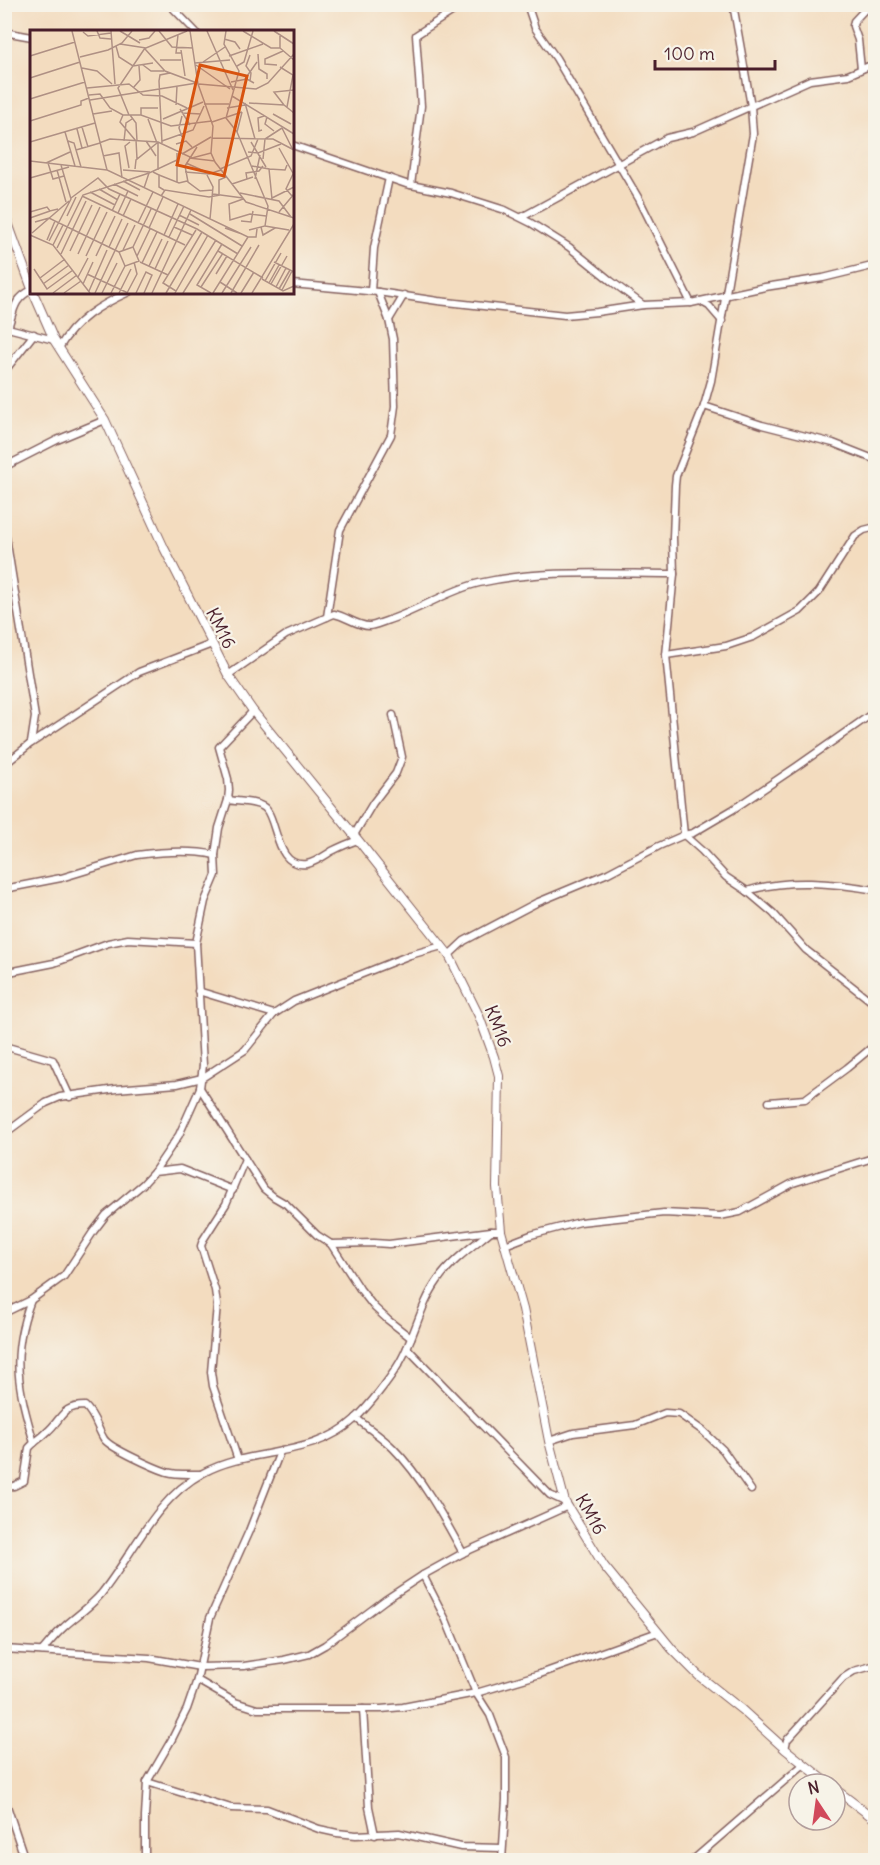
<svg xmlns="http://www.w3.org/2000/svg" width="880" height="1865" viewBox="0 0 880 1865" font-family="Delius,sans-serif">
<rect width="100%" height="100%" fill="#f7f3e8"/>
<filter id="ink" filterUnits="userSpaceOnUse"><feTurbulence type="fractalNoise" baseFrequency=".0167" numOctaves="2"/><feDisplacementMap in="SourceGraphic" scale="12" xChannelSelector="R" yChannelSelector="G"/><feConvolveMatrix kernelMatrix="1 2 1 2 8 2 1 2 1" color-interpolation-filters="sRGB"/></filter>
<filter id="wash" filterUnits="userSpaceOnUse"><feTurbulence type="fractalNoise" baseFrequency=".008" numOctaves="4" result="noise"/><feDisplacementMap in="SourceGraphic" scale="24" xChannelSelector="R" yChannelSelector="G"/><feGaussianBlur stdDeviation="1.35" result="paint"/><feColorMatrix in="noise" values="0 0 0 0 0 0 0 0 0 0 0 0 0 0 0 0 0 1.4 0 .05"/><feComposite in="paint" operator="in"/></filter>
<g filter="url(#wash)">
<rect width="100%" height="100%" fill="#f3dcbf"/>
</g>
<g filter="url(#ink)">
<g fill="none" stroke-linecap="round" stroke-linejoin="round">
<!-- minor casing -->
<g stroke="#85615f" stroke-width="9">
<g id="minor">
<path d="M169,4L196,32"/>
<path d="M527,4L535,28L556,58L639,199L691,303"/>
<path d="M733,4L751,106L753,134L711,381L704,406L676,476L675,485L673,538L674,574L666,655L684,835L702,851L726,877L747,891L773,913L806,950L876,1005"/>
<path d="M4,32L32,37"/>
<path d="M861,69L858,40L853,26L854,21L870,4"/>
<path d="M292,145L406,184L451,193L505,210L531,223L569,247L611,281L643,305"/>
<path d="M411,185L421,106L416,35L464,4"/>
<path d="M522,217L667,138L693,132L810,80L848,75L876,63"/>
<path d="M292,284L378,292L438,301L565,315L597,312L643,305L691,303L765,287L823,278L876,265"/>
<path d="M371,291L374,248L389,178"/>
<path d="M700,301L709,306L722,321"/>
<path d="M389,320L404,295"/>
<path d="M4,327L54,340"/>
<path d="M8,328C14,310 14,298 32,290"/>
<path d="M59,348C75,320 100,305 129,292"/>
<path d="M4,372L34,334"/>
<path d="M704,406L762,425L833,443L876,460"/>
<path d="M4,467L57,440L105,420"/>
<path d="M5,531L35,717L31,743"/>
<path d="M327,617L340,530L391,435L395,406L393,339L389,320L378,292"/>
<path d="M666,655L726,646L753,637L800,611L819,592L855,536L864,530L876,527"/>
<path d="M228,675L286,635L334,614C346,616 357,626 369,626C374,626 380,623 386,621C418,611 446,591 479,583C542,569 610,574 674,574"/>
<path d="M4,765L30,744L139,672L212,644"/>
<path d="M228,800C239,802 257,801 265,808C278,820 275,869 307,864C316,862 324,856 332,851C340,847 349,843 358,840"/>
<path d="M354,835L373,803L396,773L402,757L393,715"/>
<path d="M4,889L61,878L137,855C160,852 193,850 215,855"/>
<path d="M747,891C787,878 834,883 876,890"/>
<path d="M449,955L464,941L536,903L608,873L659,846L684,835L693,833L732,810L796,767L876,711"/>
<path d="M4,973L54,963L108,943L128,939L196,943"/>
<path d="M198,991L274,1014"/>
<path d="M4,1046L53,1060L70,1097"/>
<path d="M200,1088L264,1189L274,1197L286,1204L317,1235L331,1244L360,1289L374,1307L388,1320L411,1338"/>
<path d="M769,1102L805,1099L847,1068L876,1044"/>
<path d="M4,1134L46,1103L60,1097L116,1089L177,1084L202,1078L245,1050L274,1014L294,1001L410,955L442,946"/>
<path d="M154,1172L180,1169L233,1190"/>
<path d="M331,1244L374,1243L389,1244L491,1231"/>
<path d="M505,1245L531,1235L580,1222L664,1213L720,1216L740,1212L793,1183L876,1157"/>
<path d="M31,1300C10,1356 18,1387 34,1443"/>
<path d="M4,1313L31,1300L64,1276L93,1232L106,1215L143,1184L154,1172L179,1135L200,1088L203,1065L196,943L205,901L216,875L215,855L219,828L228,800L229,790L228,779L219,747L253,711"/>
<path d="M407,1348L550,1495L565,1502"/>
<path d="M356,1418C368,1428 382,1437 393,1448C421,1476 444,1518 463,1553"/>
<path d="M549,1441L573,1433L635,1425L665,1413L679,1414L703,1431L723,1450L751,1490"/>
<path d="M238,1460L213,1386L211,1372L217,1305L215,1290L201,1246L203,1240L226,1204L245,1159"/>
<path d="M4,1487L14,1486L24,1481L29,1448C34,1442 41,1438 47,1432C63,1418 61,1406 85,1406C95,1415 97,1428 104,1439C110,1448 155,1468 167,1472C177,1475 189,1474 200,1474"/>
<path d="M423,1575L446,1620L476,1693L490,1715L506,1757V1800L502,1860"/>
<path d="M4,1649L149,1658L200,1667L244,1666L284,1660L309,1654L325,1645L385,1600L423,1575L463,1553L568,1506"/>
<path d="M42,1651C49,1643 56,1634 64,1627C76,1616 90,1607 101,1594C134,1553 154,1500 203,1473C251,1447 312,1459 355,1419C369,1406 390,1379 400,1362C415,1336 420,1305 438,1280C450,1262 474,1245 491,1231H501"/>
<path d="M197,1680L235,1702L257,1709H381L403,1707L476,1693L540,1674L658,1632"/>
<path d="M363,1709L369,1807L375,1835"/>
<path d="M785,1749L787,1740L843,1678L854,1671L876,1665"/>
<path d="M147,1782L231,1808L267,1809L319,1829L337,1833L356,1835L399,1833L461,1847L502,1848"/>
<path d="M4,1797L25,1860"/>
<path d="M145,1860V1817L147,1782L172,1739L187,1709L197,1680L210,1618L249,1531L280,1452"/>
<path d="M693,1860L804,1764"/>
</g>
</g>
<!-- tertiary casing -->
<g stroke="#85615f" stroke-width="10">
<g id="tertiary">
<path d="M4,212L32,289"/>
<path d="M33,292L54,340L105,420L164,548L228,675L253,711L358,840L449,955L479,1016L494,1057L499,1076L497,1187L501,1231L523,1309L549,1441L565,1502L604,1566L672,1649L698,1675L742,1710L785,1749L829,1784"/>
<path d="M835,1789L876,1820"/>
</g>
</g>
<!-- minor -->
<use href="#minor" stroke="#fff" stroke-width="6"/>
<!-- tertiary -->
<use href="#tertiary" stroke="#fff" stroke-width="8"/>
</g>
</g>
<g text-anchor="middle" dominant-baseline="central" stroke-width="4.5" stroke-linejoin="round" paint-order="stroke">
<!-- street labels -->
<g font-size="18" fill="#4a1f2b" stroke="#f7f3e8">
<text transform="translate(221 628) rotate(63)">KM16</text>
<text transform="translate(498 1026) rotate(69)">KM16</text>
<text transform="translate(591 1514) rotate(61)">KM16</text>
</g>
</g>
<!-- overview -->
<g transform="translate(30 30)">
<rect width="264" height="264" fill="#f3dcbf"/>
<path fill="none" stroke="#af9084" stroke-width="1.5" d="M42,1L77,140L218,207H226L227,199M67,1L70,8L81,9M81,1L85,54M90,1L110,13M129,1L142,17L163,18M160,1L168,54L183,96L181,123L185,132L216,172L264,188M177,1L203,60M196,1L194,14L209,41L196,88L207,102M213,1L241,18H250M244,1L264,14M53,2L58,6L81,3M148,5L146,23H152M250,6V18L264,30M194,9L205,12L210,19M109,10L119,8L125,1M90,14L116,18L157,1M86,16L89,27L103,36L123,33M115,19L135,41L167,53M151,20L155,46M228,24L229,39L237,44V49M220,25L216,36L221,43L220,51M0,26L45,12M199,26L233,14M50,27L78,20L92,13L102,1M130,30H151M173,32L195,17M165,33L200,30M113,35L121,41H134M166,35L200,59M247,35L235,34V29L253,21M207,36L214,32L223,1M250,37L263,45L257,77M52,38L67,41L82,54M0,48L50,32M215,49L227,32M201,52L217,49L224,53M169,54L226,59L238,53L264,24M57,58L99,54L113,65L132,66L157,78M103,58L110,50L109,36M59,65L70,64L80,78L93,85H111L141,96L182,91M202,66L264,104M0,69L55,52M60,70L167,53M215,73L225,109M219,73L254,75L264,83M174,74H199M146,75L147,56M254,75L244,62L264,60M197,78L215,75M150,79L160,95M212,82L207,102L238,176L235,196L219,200M152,83L171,84M63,84L82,81M243,84L261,94M93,85L90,92L106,111M99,85L88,58L115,18M100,85L106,93L107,111M111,85V78H128M152,86L149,98L152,107M237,87L235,94L244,101M133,89L173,72M0,91L51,75V71L59,68M182,92L212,82M52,97L58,117M252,98L263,120M47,99L52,118M232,100L229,101L228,88L234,86M35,102L45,136M182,108L243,109L264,120M106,110L107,129M38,111L44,113L51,137M94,111L96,93L102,89M116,111L126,126M132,111L163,100L174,76M0,112L65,93M128,112V140M221,112L236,137M69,113L80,109L128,112L162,128L181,123M132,113L129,51L130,45L140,43M146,114L156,111L162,117M167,117L155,136L158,152L170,161L183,160M249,118L264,145M46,120L70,113M218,122L228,123L251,114M152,124L181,107M73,126L89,123L92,148M159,128L185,131M233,129L235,109L252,98M0,131L77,140M16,133L40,122M18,133L23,149L34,146M156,133L174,141M222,136L239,139L242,169M99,138L95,116L100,112M105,139L106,130L127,113L118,89M190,139L221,126L228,109M239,139L255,140L257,135M27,140L36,172M93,140L120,142M123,142L129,145V157L134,160M155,142L179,144L191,140M129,145L149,153L157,151M177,145L183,157L180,189M0,148L39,137M217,149L216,143L229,141L233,136M225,149L230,125M93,151L110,160M147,152V130M84,154L108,166M202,154L223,147M114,158L119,143L147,130V123M69,159L88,170M60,162L85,175M210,163L249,171L261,187M183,164L213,168M189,164V150L196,147M52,166L155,215M131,166L135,160L179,167L190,165M262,166L256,159L263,144M41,168L68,148L79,159L167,199L208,224M242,168L264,157M213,169L199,174L200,190L220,184L236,186M82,181L90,164M0,182L17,177L20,181L28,179M249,182L264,164M88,183L98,161M160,184L212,216M149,185L169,195M37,186L46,167M93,186L101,169M0,188L20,181M211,191L221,192L223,181M5,192L19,188L89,222M108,193L123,162M235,196L259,200M144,197L162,205M231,197L233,205L245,198M119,198L133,167M195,198L212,204M2,203L39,171M0,205L23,215L60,263M134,205L148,174M139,207L154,176M17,210L25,191M19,211L41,169L31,135M23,215L33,195M79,217L92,189M27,218L53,165L119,143M93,220L105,195M40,221L62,175M188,221L233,248M31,224L56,171M48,224L70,177M56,226L77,182M66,226L85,186M107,226L120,199M110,232L138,245M244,232L264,242M112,233L127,202M95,236L89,222L103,217M119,236L132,209M4,239L17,259L43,240M125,239L138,211M57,244L98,263M186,244L197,226M48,247L58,228M10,248L35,229M232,249L253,261L264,256M235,251L251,223M190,252L207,263M239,253L249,235M13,254L39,235M53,254L63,232M241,254L257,226M171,257L193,223M246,257L256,238M249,259L260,240M252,260L262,241M59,261L77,220M146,261L133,253L166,200M23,263L47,245M34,263L51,251M65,263L98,193M72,263L87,233M81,263L95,236L109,231L103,217L121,179M89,263L101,239M97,263L107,244L104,232M106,263L116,242L122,245L114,263M122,263L161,180M136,263L172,202M145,263L178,205M153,263L186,210M181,263L167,255L192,214M183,263L218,207M192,263L221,217M201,263L229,215M211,263L224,242M222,263L264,194"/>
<path fill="#d8530f" fill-opacity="0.15" stroke="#d8530f" stroke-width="3" d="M170,35L217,46L194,146L147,135Z"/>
<rect width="264" height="264" fill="none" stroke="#4a1f2b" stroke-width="3"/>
</g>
<!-- margin -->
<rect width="880" height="1865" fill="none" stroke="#f7f3e8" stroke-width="24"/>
<!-- north arrow -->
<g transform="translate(817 1802) rotate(347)"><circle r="28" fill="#f7f3e8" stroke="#b29e9c" stroke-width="1.5"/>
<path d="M0-4.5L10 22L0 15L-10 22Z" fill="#d1495b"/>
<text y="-9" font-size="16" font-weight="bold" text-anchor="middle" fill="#4a1f2b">N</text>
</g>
<!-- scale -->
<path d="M655 60v9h120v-9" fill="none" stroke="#4a1f2b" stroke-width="3"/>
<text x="664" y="60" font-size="18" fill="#4a1f2b" stroke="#f7f3e8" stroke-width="4.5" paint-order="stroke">100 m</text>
</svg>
